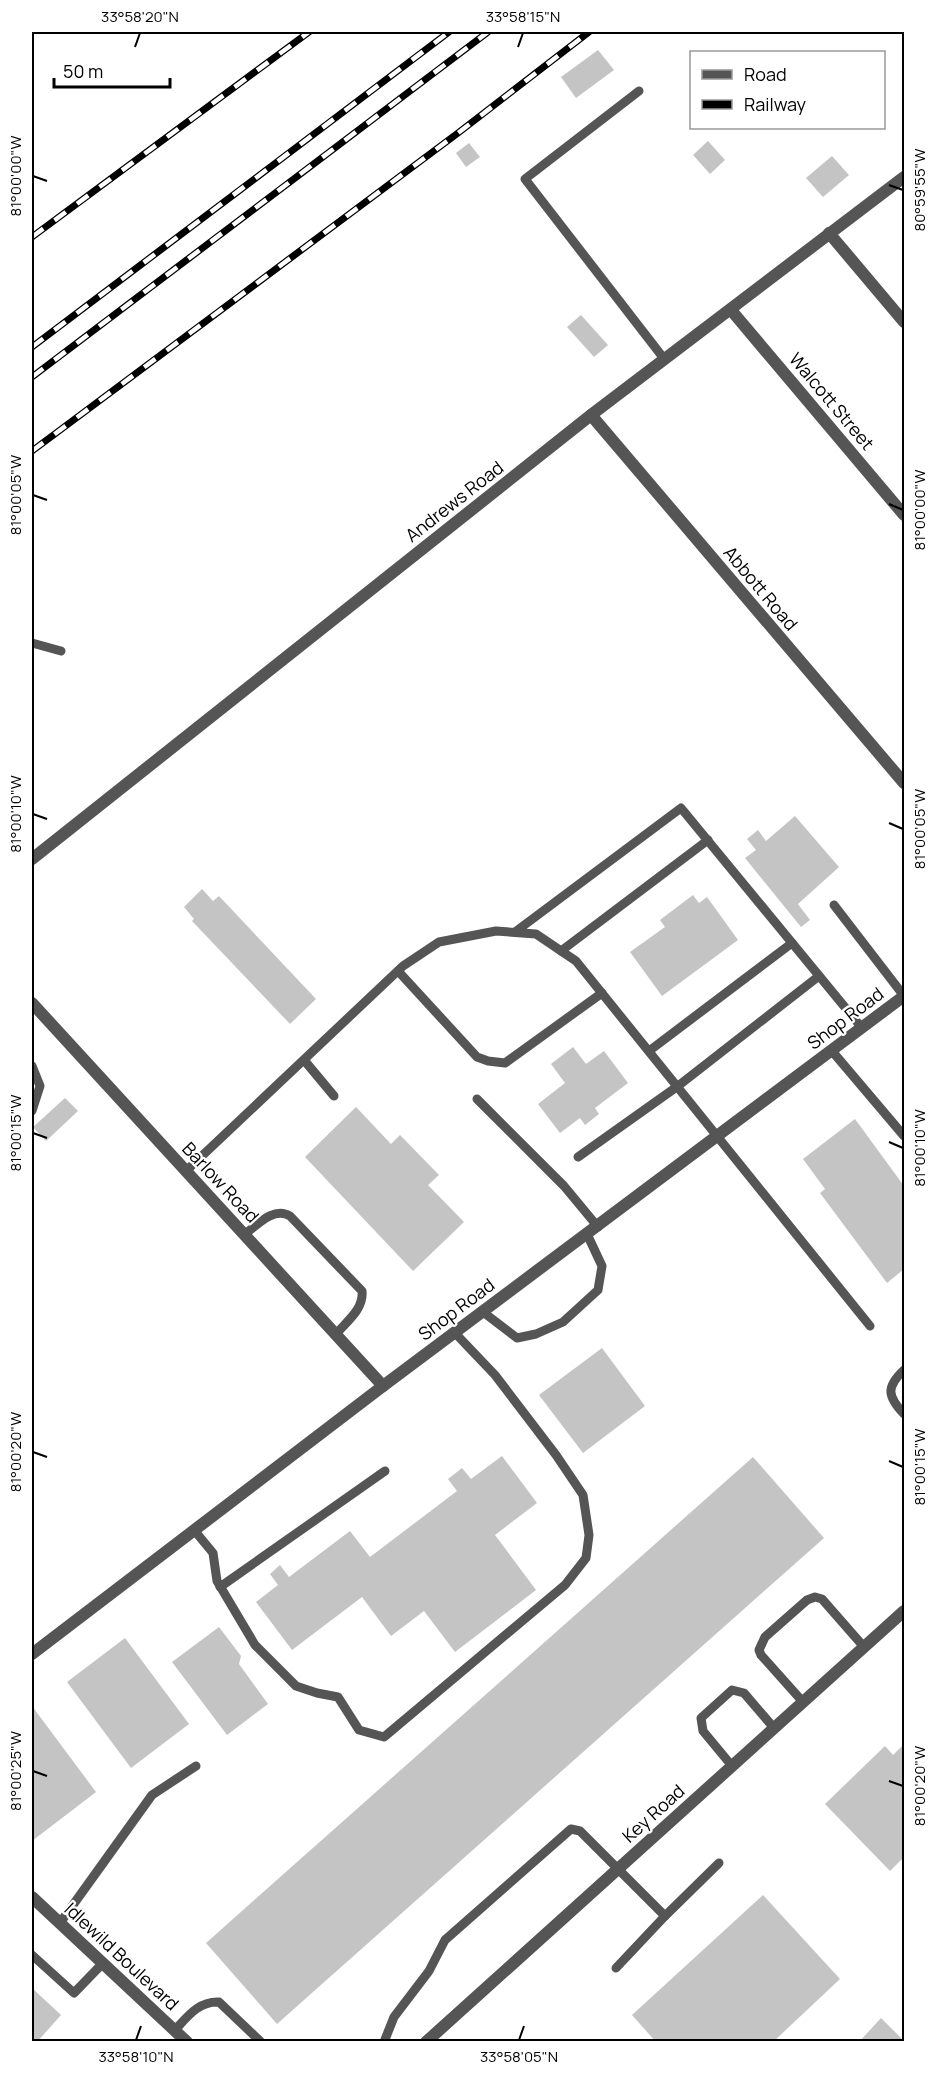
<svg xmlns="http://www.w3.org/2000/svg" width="936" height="2073" viewBox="0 0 936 2073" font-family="Manrope,sans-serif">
<rect width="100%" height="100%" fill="#fff"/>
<!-- building -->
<g fill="#c4c4c4">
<path d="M598,50L614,70L576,98L561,77Z"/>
<path d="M708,141L725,160L710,174L693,155Z"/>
<path d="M469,143L480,157L466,167L456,153Z"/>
<path d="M832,156L849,175L823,197L806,178Z"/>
<path d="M581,315L608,345L594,357L567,327Z"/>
<path d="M795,816L839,867L798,904L810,920L801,927L745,858L756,850L747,839L758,830L766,841Z"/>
<path d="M202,889L213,901L219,896L316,999L290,1024L192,921L194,919L184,907Z"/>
<path d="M693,895L699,903L707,897L738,940L662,996L630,952L665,927L660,920Z"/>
<path d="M573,1047L586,1064L604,1051L628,1083L595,1108L599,1114L585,1125L580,1118L560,1133L538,1104L565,1083L551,1064Z"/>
<path d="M65,1098L78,1111L46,1141L33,1127Z"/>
<path d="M356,1107L391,1144L400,1135L439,1175L428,1185L464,1222L413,1271L305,1157Z"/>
<path d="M855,1119L904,1186V1269L887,1283L820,1193L825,1189L803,1159Z"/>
<path d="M602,1348L645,1406L583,1453L539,1395Z"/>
<path d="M502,1456L537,1503L495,1535L536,1590L455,1652L424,1611L391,1636L362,1597L292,1650L256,1602L278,1585L270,1574L280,1565L289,1577L350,1531L370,1557L457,1491L448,1479L462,1468L471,1479Z"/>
<path d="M753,1457L824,1538L277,2024L206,1943Z"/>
<path d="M219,1627L241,1656L239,1664L268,1704L227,1735L172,1662Z"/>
<path d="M125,1638L189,1724L131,1768L67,1682Z"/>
<path d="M32,1706L96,1792L32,1841Z"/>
<path d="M904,1744V1857L890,1871L825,1804L885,1746L893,1755Z"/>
<path d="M763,1895L840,1979L773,2042H656L632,2015Z"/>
<path d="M32,1988L61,2015L37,2042H32Z"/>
<path d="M881,2018L904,2041V2042H859Z"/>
</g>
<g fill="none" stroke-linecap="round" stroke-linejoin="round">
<!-- service -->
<g stroke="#555" stroke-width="9">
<path d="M639,91L525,179L665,360"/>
<path d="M32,643L61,651"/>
<path d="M834,905L904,996"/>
<path d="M515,932L681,808L862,1028"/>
<path d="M561,951L708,840"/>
<path d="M398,971L477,1057L488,1061L505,1063L602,993"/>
<path d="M649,1051L792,943"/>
<path d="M832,1051L904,1136"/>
<path d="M304,1060L334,1096"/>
<path d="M32,1066L40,1086L32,1111"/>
<path d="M477,1099L564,1186L598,1227"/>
<path d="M578,1157L678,1086L819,976"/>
<path d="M186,1171L403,966L439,942L496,931L536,934L576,961L870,1326"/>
<path d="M244,1235C257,1225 274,1206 290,1216L362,1291C364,1309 347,1321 336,1334"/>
<path d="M483,1312L517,1338L536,1334L563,1322L598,1290L602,1266L587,1234"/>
<path d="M904,1370C886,1387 887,1396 904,1414"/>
<path d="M194,1530L213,1553L217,1581L255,1645L296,1686L317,1693L338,1697L359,1730L384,1737L565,1585L586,1558L589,1535L583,1495L556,1455L495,1375L455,1333"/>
<path d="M220,1587L385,1471"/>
<path d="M803,1702L761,1655L759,1650L765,1637L807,1600L815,1597L822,1599L864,1647"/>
<path d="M732,1766L703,1731L701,1718L732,1690L744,1693L774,1728"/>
<path d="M60,1923L152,1795L196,1766"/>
<path d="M32,1955L74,1993L103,1963"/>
<path d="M616,1968L665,1916"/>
<path d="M175,2030C188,2016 199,2001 219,2002L261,2042"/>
<path d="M384,2042L394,2017L429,1971L445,1940L571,1829L580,1831L665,1916L719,1863"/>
</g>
<!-- minor -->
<g stroke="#555" stroke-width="12">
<path d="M829,233L904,322"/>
<path d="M731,310L904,515"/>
<path d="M591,415L904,783"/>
<path d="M32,859L591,415L904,177"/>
<path d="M32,1003L383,1386"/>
<path d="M32,1897L187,2042"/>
<path d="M426,2042L904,1611"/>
</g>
<!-- tertiary -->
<path stroke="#555" stroke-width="12" d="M32,1654L383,1386L904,996"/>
<!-- rail casing -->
<g stroke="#000" stroke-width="7">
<g id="rail">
<path d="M32,237L309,32"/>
<path d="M32,347L449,32"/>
<path d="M32,377L488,32"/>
<path d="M32,451L458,133L589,32"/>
</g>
</g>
<!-- rail -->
<use href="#rail" stroke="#fff" stroke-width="4.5" stroke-dasharray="14" stroke-linecap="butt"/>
</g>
<!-- ticks -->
<path fill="none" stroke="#000" stroke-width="2" d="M135,47L140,33M518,47L523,33M33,176L47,181M889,185L903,190M33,495L47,500M889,504L903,510M33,814L47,819M889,823L903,829M33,1133L47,1138M889,1142L903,1148M33,1452L47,1457M889,1461L903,1467M33,1771L47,1776M889,1781L903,1786M136,2040L141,2026M519,2040L524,2026"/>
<g text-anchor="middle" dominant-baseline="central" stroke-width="4.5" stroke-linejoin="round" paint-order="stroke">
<!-- street labels -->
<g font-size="18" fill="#000" stroke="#fff">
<text transform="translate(832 401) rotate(50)">Walcott Street</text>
<text transform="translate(454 501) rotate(-38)">Andrews Road</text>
<text transform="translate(761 588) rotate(50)">Abbott Road</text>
<text transform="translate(845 1018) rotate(-37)">Shop Road</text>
<text transform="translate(221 1182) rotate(47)">Barlow Road</text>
<text transform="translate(456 1309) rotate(-37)">Shop Road</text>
<text transform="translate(653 1813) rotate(-42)">Key Road</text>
<text transform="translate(122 1956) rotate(43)">Idlewild Boulevard</text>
</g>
</g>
<!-- border -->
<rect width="936" height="2073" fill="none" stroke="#ffffff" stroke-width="66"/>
<!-- legend -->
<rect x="690" y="51" width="195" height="78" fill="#ffffff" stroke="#999999" stroke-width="1.5"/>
<rect x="702" y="70" width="30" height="9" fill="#555555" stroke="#999999" stroke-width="1.5"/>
<text x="744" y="81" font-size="18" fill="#000000">Road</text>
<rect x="702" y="100" width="30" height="9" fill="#000000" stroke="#999999" stroke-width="1.5"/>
<text x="744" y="111" font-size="18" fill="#000000">Railway</text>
<!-- scale -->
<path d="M54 78v9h116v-9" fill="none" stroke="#000000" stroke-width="3"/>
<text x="63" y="78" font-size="18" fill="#000000" stroke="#ffffff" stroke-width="4.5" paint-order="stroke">50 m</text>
<rect x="33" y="33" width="870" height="2007" fill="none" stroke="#000" stroke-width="2"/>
<g font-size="15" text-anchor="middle" fill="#000">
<text x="140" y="22">33°58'20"N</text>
<text x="523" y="22">33°58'15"N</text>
<text transform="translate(16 176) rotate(-90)" y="5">81°00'00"W</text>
<text transform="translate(920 190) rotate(-90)" y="5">80°59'55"W</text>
<text transform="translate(16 495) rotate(-90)" y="5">81°00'05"W</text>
<text transform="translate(920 510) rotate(-90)" y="5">81°00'00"W</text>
<text transform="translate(16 814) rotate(-90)" y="5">81°00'10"W</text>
<text transform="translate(920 829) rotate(-90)" y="5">81°00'05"W</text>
<text transform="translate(16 1133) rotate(-90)" y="5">81°00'15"W</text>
<text transform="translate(920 1148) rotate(-90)" y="5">81°00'10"W</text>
<text transform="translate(16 1452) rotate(-90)" y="5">81°00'20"W</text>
<text transform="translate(920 1467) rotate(-90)" y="5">81°00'15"W</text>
<text transform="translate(16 1771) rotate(-90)" y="5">81°00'25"W</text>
<text transform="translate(920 1786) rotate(-90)" y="5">81°00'20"W</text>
<text x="136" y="2062">33°58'10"N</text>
<text x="519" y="2062">33°58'05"N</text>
</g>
</svg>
